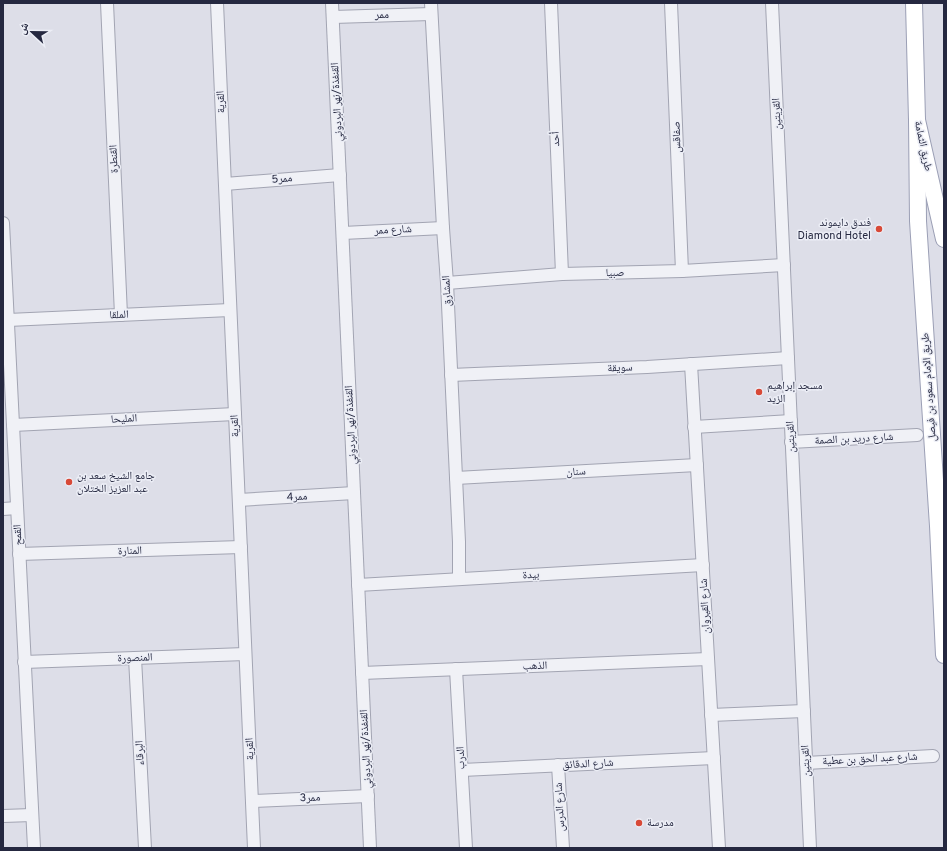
<svg xmlns="http://www.w3.org/2000/svg" width="947" height="851" viewBox="0 0 947 851" font-family="Overpass,'Noto Naskh Arabic',sans-serif">
<rect width="100%" height="100%" fill="#dddee8"/>
<g fill="none" stroke-linecap="round" stroke-linejoin="round">
<!-- minor casing -->
<g stroke="#a2a4b2" stroke-width="14">
<g id="minor">
<path d="M107,3L121,315"/>
<path d="M217,3L254,848"/>
<path d="M332,3L370,848"/>
<path d="M431,3L443,228L447,283L459,542V579"/>
<path d="M551,3L562,274"/>
<path d="M671,3L682,271"/>
<path d="M772,3L810,848"/>
<path d="M333,17L431,14"/>
<path d="M225,184L340,175"/>
<path d="M3,223L34,848"/>
<path d="M343,233L443,228"/>
<path d="M447,283L562,274L682,271L784,265"/>
<path d="M8,320L230,310"/>
<path d="M691,364L719,848"/>
<path d="M451,375L647,367L788,358"/>
<path d="M13,425L235,414"/>
<path d="M694,427L791,421"/>
<path d="M791,442L917,435"/>
<path d="M456,478L697,465"/>
<path d="M239,500L354,493"/>
<path d="M3,509L17,508"/>
<path d="M19,554L241,547"/>
<path d="M358,585L703,565"/>
<path d="M135,658L145,848"/>
<path d="M24,662L245,654"/>
<path d="M456,669L466,848"/>
<path d="M362,673L708,659"/>
<path d="M711,715L804,711"/>
<path d="M806,763L933,756"/>
<path d="M558,765L563,848"/>
<path d="M462,770L714,758"/>
<path d="M252,801L368,796"/>
<path d="M3,816L32,815"/>
</g>
</g>
<!-- major casing -->
<g stroke="#9b9fb5" stroke-width="18">
<g id="major">
<path d="M914,3L917,120L944,239"/>
<path d="M917,120L918,221L938,526L944,655"/>
</g>
</g>
<!-- minor -->
<use href="#minor" stroke="#f0f1f6" stroke-width="12"/>
<!-- major -->
<use href="#major" stroke="#fff" stroke-width="16"/>
</g>
<!-- markers -->
<g fill="#d84937" stroke="#eceef6" stroke-width="1.5">
<circle cx="879" cy="229" r="4"/>
<circle cx="759" cy="392" r="4"/>
<circle cx="69" cy="482" r="4"/>
<circle cx="639" cy="823" r="4"/>
</g>
<g text-anchor="middle" dominant-baseline="central" stroke-width="3" stroke-linejoin="round" paint-order="stroke">
<!-- street labels -->
<g font-size="11" fill="#252840" stroke="#eceef6">
<text transform="translate(382 15) rotate(-1)">ممر</text>
<text transform="translate(221 102) rotate(-93)">القرية</text>
<text transform="translate(337 102) rotate(-93)">القنفذة/نهر البردوني</text>
<text transform="translate(777 114) rotate(-93)">القريتين</text>
<text transform="translate(677 137) rotate(-92)">صفاقس</text>
<text transform="translate(556 139) rotate(-92)">أحد</text>
<text transform="translate(923 146) rotate(78)">طريق الثمامة</text>
<text transform="translate(114 159) rotate(-93)">القنطرة</text>
<text transform="translate(282 179) rotate(-4)">ممر5</text>
<text transform="translate(393 230) rotate(-3)">شارع ممر</text>
<text transform="translate(615 273) rotate(-1)">صبيا</text>
<text transform="translate(447 291) rotate(-93)">المشارق</text>
<text transform="translate(119 315) rotate(-3)">الملقا</text>
<text transform="translate(620 368) rotate(-2)">سويقة</text>
<text transform="translate(929 387) rotate(-94)">طريق الإمام سعود بن فيصل</text>
<text transform="translate(124 419) rotate(-3)">المليحا</text>
<text transform="translate(351 425) rotate(-93)">القنفذة/نهر البردوني</text>
<text transform="translate(235 426) rotate(-93)">القرية</text>
<text transform="translate(791 437) rotate(-93)">القريتين</text>
<text transform="translate(854 439) rotate(-3)">شارع دريد بن الصمة</text>
<text transform="translate(576 472) rotate(-3)">سنان</text>
<text transform="translate(297 497) rotate(-3)">ممر4</text>
<text transform="translate(18 535) rotate(-93)">القمح</text>
<text transform="translate(130 551) rotate(-2)">المنارة</text>
<text transform="translate(531 575) rotate(-3)">بيدة</text>
<text transform="translate(705 606) rotate(-93)">شارع القيروان</text>
<text transform="translate(135 658) rotate(-2)">المنصورة</text>
<text transform="translate(535 666) rotate(-2)">الذهب</text>
<text transform="translate(250 749) rotate(-93)">القرية</text>
<text transform="translate(366 749) rotate(-93)">القنفذة/نهر البردوني</text>
<text transform="translate(140 753) rotate(-93)">البرقاء</text>
<text transform="translate(461 758) rotate(-93)">الدرب</text>
<text transform="translate(870 759) rotate(-3)">شارع عبد الحق بن عطية</text>
<text transform="translate(806 761) rotate(-93)">القريتين</text>
<text transform="translate(588 764) rotate(-3)">شارع الدقائق</text>
<text transform="translate(310 798) rotate(-2)">ممر3</text>
<text transform="translate(560 807) rotate(-93)">شارع الدرس</text>
</g>
<!-- poi labels -->
<g font-size="11" fill="#252840" stroke="#eceef6" text-anchor="start">
<text x="871" y="223" text-anchor="end">فندق دايموند<tspan x="871" dy="13">Diamond Hotel</tspan></text>
<text x="767" y="386">مسجد إبراهيم<tspan x="767" dy="13">الزيد</tspan></text>
<text x="77" y="476">جامع الشيخ سعد بن<tspan x="77" dy="13">عبد العزيز الختلان</tspan></text>
<text x="647" y="823">مدرسة</text>
</g>
</g>
<!-- border -->
<rect width="947" height="851" fill="none" stroke="#252840" stroke-width="8"/>
<!-- north arrow -->
<g transform="translate(32 32) rotate(292)" stroke="#eceef6" stroke-width="3" paint-order="stroke">
<path d="M0-3L7 15L0 10L-7 15Z" fill="#252840"/>
<text y="-6" font-size="11" font-weight="bold" text-anchor="middle" fill="#252840">ش</text>
</g>
</svg>
